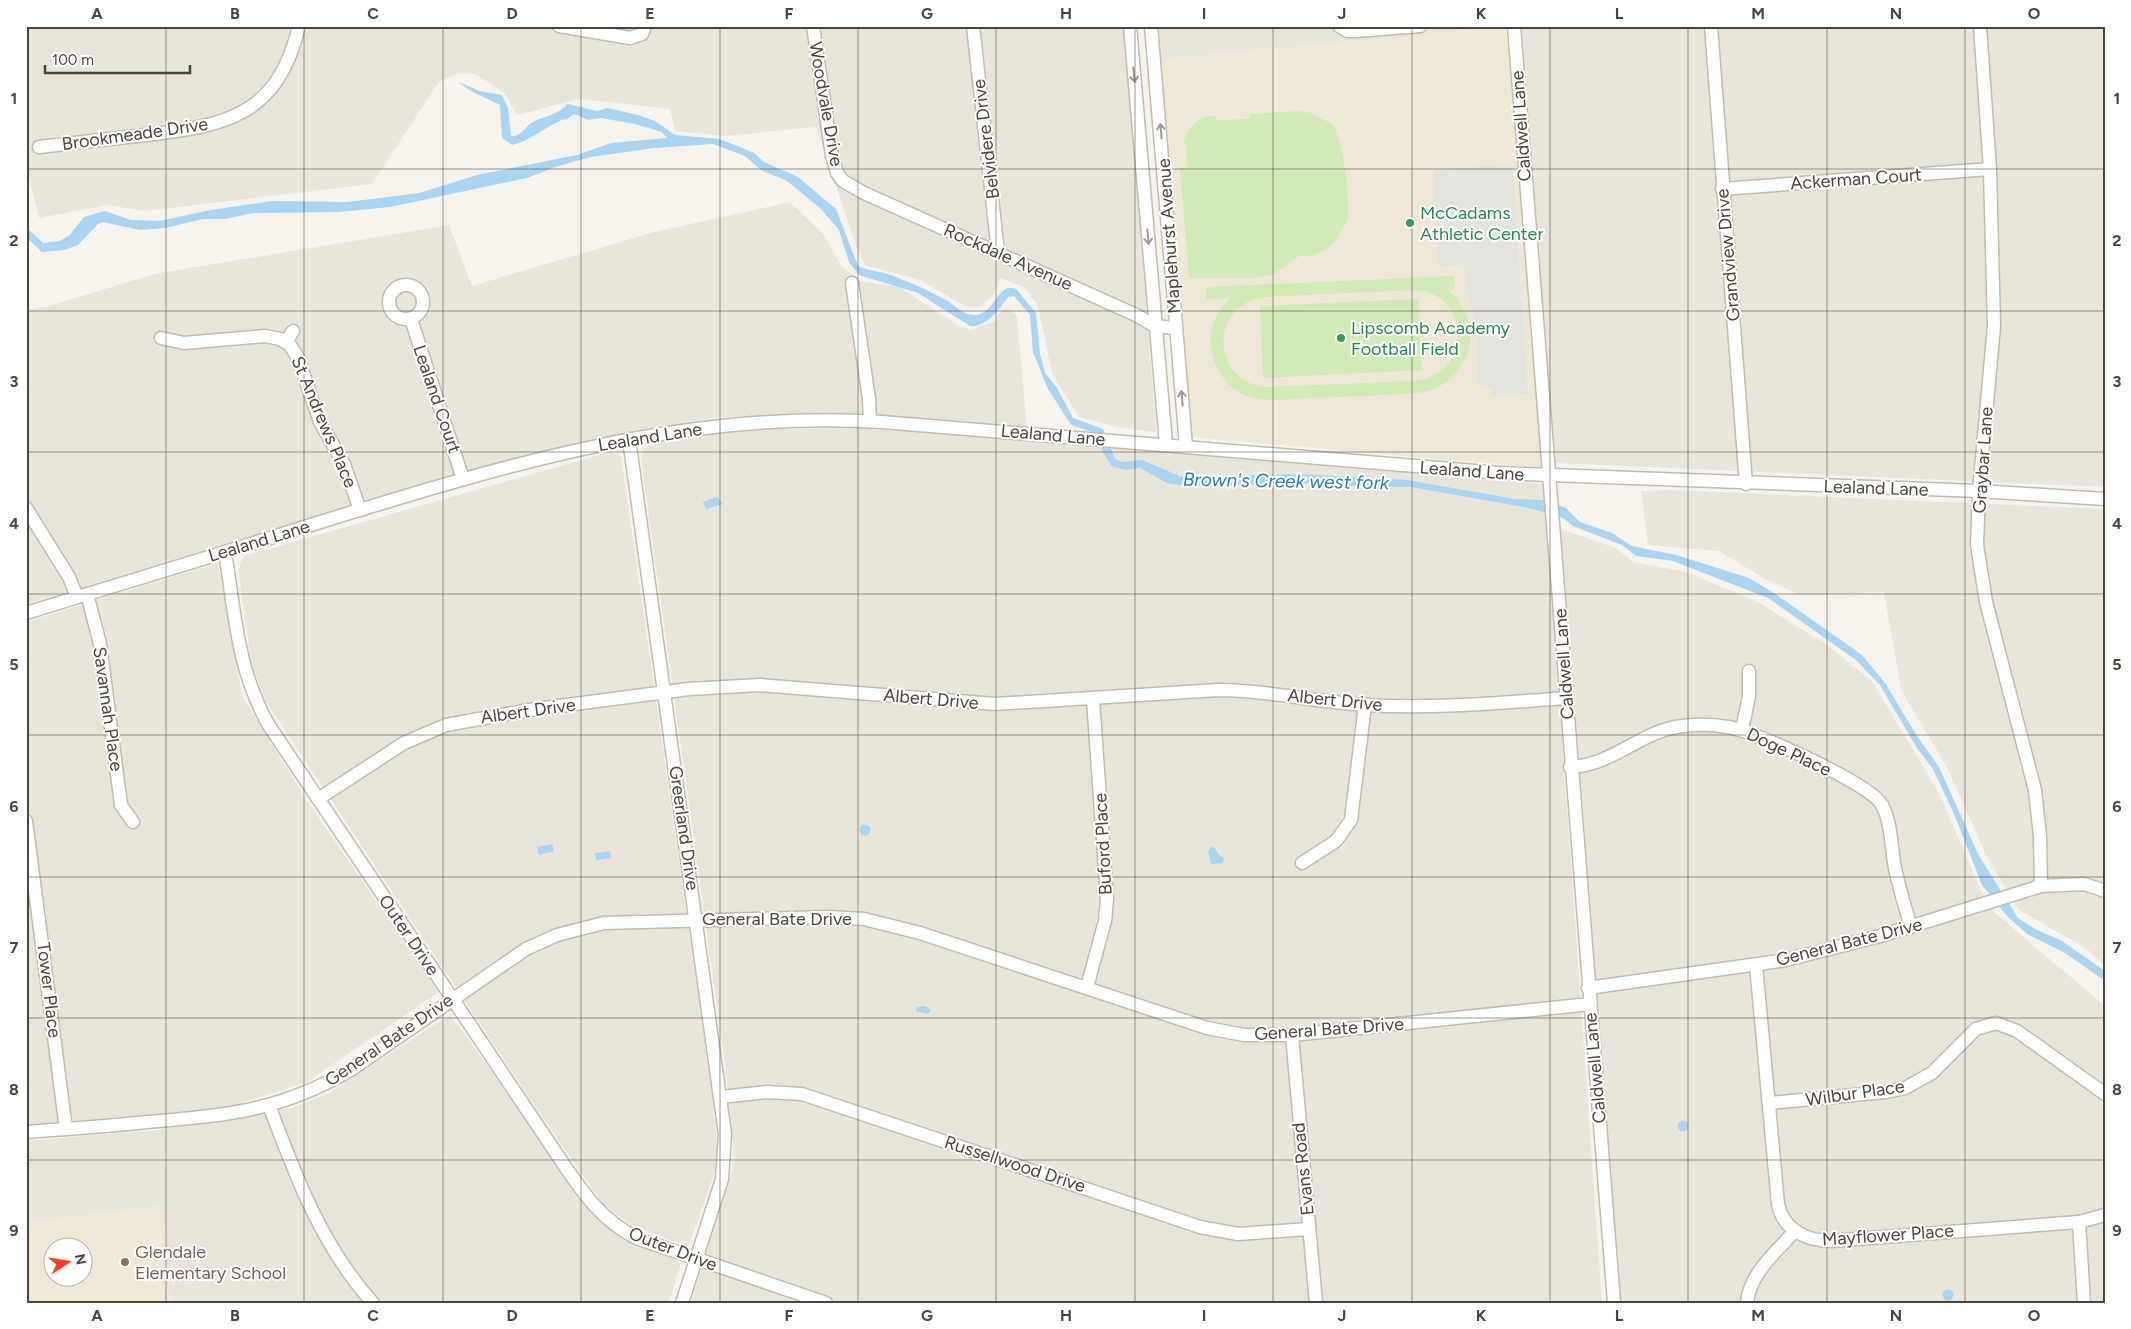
<svg xmlns="http://www.w3.org/2000/svg" width="2131" height="1329" viewBox="0 0 2131 1329" font-family="Figtree,sans-serif">
<rect width="100%" height="100%" fill="#f6f3ec"/>
<!-- residential -->
<g fill="#eae5da">
<path d="M26,26H1125L1156,432L1117,427L1079,417L1052,373L1038,306L1025,288L1001,278L992,297L979,307L965,306L920,280L865,265L857,248L816,127L725,136L675,131L670,109L579,99L517,115L505,93L475,74L460,73L439,82L372,184L144,211L108,205L39,218L26,166Z"/>
<path d="M1157,26H1506V27L1159,60Z"/>
<path d="M1522,26H2105V487L1555,463Z"/>
<path d="M790,202L823,234L841,265L859,281L899,287L961,327L971,330L995,321L1000,312L1009,309L1017,317L1027,430L837,414L716,417L520,456L26,604V310L50,306L154,274L449,225L472,286L654,232Z"/>
<path d="M886,428L1544,484L1602,1303H691L735,1161L725,1062L641,459L644,448L658,441L745,429Z"/>
<path d="M610,452L621,456L713,1098L718,1163L688,1247L629,1224L603,1204L536,1108L265,700L251,661L238,570L244,556Z"/>
<path d="M1669,490L2105,509V966L2087,949L2019,910L1987,857L1948,769L1901,690L1884,592L1800,595L1765,579L1719,551L1648,545L1641,491Z"/>
<path d="M1561,529L1616,548L1633,562L1686,572L1758,602L1827,645L1871,680L1939,793L1980,889L1994,912L2105,1006V1303H1621Z"/>
<path d="M218,563L242,696L307,801L439,992L307,1082L226,1108L26,1125V622Z"/>
<path d="M450,1015L611,1232L681,1263L669,1303H170L163,1206L26,1223V1141L159,1130L292,1108L327,1094Z"/>
</g>
<!-- education -->
<g fill="#efe8d6" fill-rule="evenodd">
<path d="M1506,27L1543,468L1191,437L1159,60Z"/>
<path d="M163,1206L170,1303H26V1223ZM52,1246H82V1276H52Z"/>
</g>
<!-- green -->
<g fill="#d2eab5" fill-rule="evenodd">
<path d="M1300,111L1311,113L1334,125C1346,156 1348,187 1348,220L1331,246L1312,256H1299L1274,274L1257,278H1189L1180,168L1187,167L1186,145L1183,144C1188,126 1197,117 1216,116L1217,120L1249,119L1250,114Z"/>
<path d="M1454,276L1455,288L1447,289C1489,324 1471,386 1417,393C1381,395 1346,397 1311,398C1290,399 1266,403 1246,396C1228,388 1216,372 1212,353C1207,333 1215,313 1230,298L1206,299V287ZM1414,290C1472,292 1473,377 1414,381L1265,387C1209,380 1210,303 1266,297Z"/>
<path d="M1418,299L1422,370L1263,378L1260,306Z"/>
</g>
<!-- parking -->
<path fill="#e5e3e0" d="M1512,164L1528,394L1492,397L1491,388H1480L1477,373L1478,327L1468,295L1464,265L1438,266L1433,170Z"/>
<!-- water -->
<g fill="#a9d4f2">
<path d="M458,82L480,91L502,95L508,108L511,136C520,137 524,129 530,124C542,115 554,118 568,104L597,111L608,108L638,115L655,121L675,135L719,139L735,145L754,153L764,162L798,177L836,209L858,266C868,271 880,271 891,275C909,282 928,290 944,299C954,304 962,315 974,315C996,315 997,281 1016,289L1036,313L1040,354L1045,373L1057,388L1073,418L1103,429L1115,459L1122,462L1142,460L1182,477L1299,474L1407,480L1515,499L1543,500L1566,508L1580,522L1612,533L1632,546L1676,555L1749,578L1777,595L1862,655L1885,683L1917,736L1939,767L1979,856L2018,918L2035,929L2062,941L2105,971V981L2065,953L2027,934L2007,916L1982,885L1955,816L1933,769L1917,748L1880,685L1856,660L1768,598L1673,561L1636,556L1622,545L1573,526L1563,518L1529,508L1411,487H1375L1316,483L1184,486L1167,483L1140,468L1125,470L1111,466L1092,432L1071,425L1048,389L1033,352L1030,315L1014,296L1008,297C1000,308 986,328 970,326L918,293L859,275L849,262L839,230L820,208L787,181L761,170L745,156L713,144L654,148L591,157L555,167L527,178L390,207L338,212L253,213L225,219H203L165,228L140,230L103,222L98,224L78,245L64,250L42,252L26,237V227L43,243L59,241L69,236L84,217L105,211L131,220L159,221L211,210L272,201L347,202L380,198L419,193L477,175L577,155L611,143L667,138L662,132L635,124L601,118L588,120L574,114L566,120L564,119C547,126 528,142 512,145L502,138L500,105L471,91Z"/>
<path d="M717,497L723,504L706,509L703,502Z"/>
<circle cx="865" cy="830" r="5.5"/>
<path d="M552,844L554,851L539,855L537,847Z"/>
<path d="M1211,847L1215,848L1218,854L1224,858L1223,863L1211,864L1208,851Z"/>
<path d="M610,851L611,858L596,860L595,853Z"/>
<path d="M925,1006L931,1010L928,1014L916,1011L917,1007Z"/>
<circle cx="1683" cy="1126" r="5.5"/>
<circle cx="1948" cy="1295" r="5.5"/>
</g>
<g fill="none" stroke-linecap="round" stroke-linejoin="round">
<!-- minor casing -->
<g stroke="#c2bbae" stroke-width="15">
<g id="minor">
<path d="M559,26L630,38L642,34L645,26"/>
<path d="M813,26L832,156L837,173L843,181L864,193L1136,315L1155,326L1175,328"/>
<path d="M973,26L998,252"/>
<path d="M1130,26L1166,444"/>
<path d="M1151,26L1186,446"/>
<path d="M1339,26L1347,31H1355L1420,26"/>
<path d="M1514,26L1614,1303"/>
<path d="M1711,26L1746,484"/>
<path d="M1980,26L1990,169L1994,326L1979,491L1977,545L1986,602L2035,790L2040,836L2041,886"/>
<path d="M39,147C74,143 110,139 145,135C227,126 278,115 299,26"/>
<path d="M1722,189L1990,169"/>
<path d="M852,283L869,399L870,421"/>
<circle cx="406" cy="302" r="17"/>
<path d="M411,319L463,479"/>
<path d="M161,338L184,343L265,336L280,339L290,345L298,358L320,422L344,464L360,510"/>
<path d="M286,342L293,331"/>
<path d="M629,439L725,1134L722,1179L682,1303"/>
<path d="M26,508L69,577L77,597"/>
<path d="M225,552C235,614 237,668 268,724L548,1141C573,1178 597,1220 639,1239L826,1303"/>
<path d="M87,594L100,644L121,805L133,822"/>
<path d="M26,613C122,583 218,555 314,524C498,467 686,409 882,422L1500,473L1979,491L2105,499"/>
<path d="M1742,730L1749,696V671"/>
<path d="M1570,767C1610,766 1638,734 1676,727C1693,724 1711,724 1728,727C1754,731 1871,784 1882,805C1892,823 1891,849 1895,868C1899,888 1905,907 1911,927"/>
<path d="M318,799L404,743L446,725L529,710L689,689L760,685L995,704L1218,690C1267,690 1316,702 1365,705C1432,709 1499,703 1566,698"/>
<path d="M26,821L66,1129"/>
<path d="M1302,863L1336,841L1351,820L1365,705"/>
<path d="M1756,965L1778,1204C1783,1230 1807,1241 1831,1241L2079,1222L2105,1215"/>
<path d="M1087,987L1105,921L1107,899L1093,699"/>
<path d="M1588,988L1786,960L1880,936L2041,886L2084,884L2105,891"/>
<path d="M1292,1035L1316,1303"/>
<path d="M721,1097L767,1092L802,1094L1200,1227L1238,1234L1309,1229"/>
<path d="M1770,1103L1885,1092L1905,1088L1932,1073L1976,1029L1996,1023L2017,1031L2105,1094"/>
<path d="M269,1105C295,1175 322,1247 373,1303"/>
<path d="M26,1132C67,1129 107,1126 148,1122C228,1115 281,1111 352,1069L526,949L557,935L604,923L829,917L864,919L920,933L1207,1028L1244,1035H1292L1590,1004"/>
<path d="M2079,1222L2084,1303"/>
<path d="M1747,1303C1749,1274 1777,1251 1795,1231"/>
</g>
</g>
<!-- minor -->
<use href="#minor" stroke="#fff" stroke-width="12"/>
</g>
<!-- one-way arrows -->
<defs><path id="oneway-shaft" d="M-6 0H5M1.5-3L5.5 0L1.5 3" fill="none" stroke-width="1.6" stroke-linecap="round" stroke-linejoin="round" transform="scale(1.25)"/></defs>
<g stroke="#9c9892">
<use href="#oneway-shaft" transform="translate(1134 75) rotate(85)"/>
<use href="#oneway-shaft" transform="translate(1161 131) rotate(-95)"/>
<use href="#oneway-shaft" transform="translate(1148 237) rotate(85)"/>
<use href="#oneway-shaft" transform="translate(1182 398) rotate(-95)"/>
</g>
<!-- grid -->
<path fill="none" stroke="#4b4439" stroke-width="1" stroke-opacity="0.55" d="M166,26V1303M304,26V1303M443,26V1303M581,26V1303M720,26V1303M858,26V1303M996,26V1303M1135,26V1303M1273,26V1303M1412,26V1303M1550,26V1303M1688,26V1303M1827,26V1303M1965,26V1303M26,169H2105M26,311H2105M26,452H2105M26,594H2105M26,735H2105M26,877H2105M26,1018H2105M26,1160H2105"/>
<!-- markers -->
<g fill="#2e9e5b" stroke="#fff" stroke-width="2">
<circle cx="1410" cy="223" r="5"/>
<circle cx="1341" cy="338" r="5"/>
</g>
<circle fill="#8d6e63" stroke="#fff" stroke-width="2" cx="125" cy="1262" r="5"/>
<g text-anchor="middle" dominant-baseline="central" stroke-width="4" stroke-linejoin="round" paint-order="stroke">
<!-- street labels -->
<g font-size="18" fill="#4b4439" stroke="#fff">
<text transform="translate(826 104) rotate(80)">Woodvale Drive</text>
<text transform="translate(1521 126) rotate(-94)">Caldwell Lane</text>
<text transform="translate(135 134) rotate(-8)">Brookmeade Drive</text>
<text transform="translate(986 139) rotate(-97)">Belvidere Drive</text>
<text transform="translate(1856 179) rotate(-4)">Ackerman Court</text>
<text transform="translate(1169 236) rotate(-94)">Maplehurst Avenue</text>
<text transform="translate(1728 255) rotate(-95)">Grandview Drive</text>
<text transform="translate(1008 257) rotate(24)">Rockdale Avenue</text>
<text transform="translate(437 399) rotate(71)">Lealand Court</text>
<text transform="translate(324 422) rotate(67)">St Andrews Place</text>
<text transform="translate(1053 435) rotate(5)">Lealand Lane</text>
<text transform="translate(650 437) rotate(-9)">Lealand Lane</text>
<text transform="translate(1983 460) rotate(-86)">Graybar Lane</text>
<text transform="translate(1472 471) rotate(4)">Lealand Lane</text>
<text transform="translate(1876 488) rotate(2)">Lealand Lane</text>
<text transform="translate(259 541) rotate(-17)">Lealand Lane</text>
<text transform="translate(1564 664) rotate(-94)">Caldwell Lane</text>
<text transform="translate(931 699) rotate(5)">Albert Drive</text>
<text transform="translate(1335 700) rotate(6)">Albert Drive</text>
<text transform="translate(108 709) rotate(82)">Savannah Place</text>
<text transform="translate(528 711) rotate(-8)">Albert Drive</text>
<text transform="translate(1789 752) rotate(25)">Doge Place</text>
<text transform="translate(684 828) rotate(82)">Greerland Drive</text>
<text transform="translate(1103 844) rotate(-93)">Buford Place</text>
<text x="777" y="919">General Bate Drive</text>
<text transform="translate(409 935) rotate(56)">Outer Drive</text>
<text transform="translate(1849 942) rotate(-14)">General Bate Drive</text>
<text transform="translate(49 990) rotate(83)">Tower Place</text>
<text transform="translate(1329 1029) rotate(-4)">General Bate Drive</text>
<text transform="translate(389 1040) rotate(-34)">General Bate Drive</text>
<text transform="translate(1595 1068) rotate(-95)">Caldwell Lane</text>
<text transform="translate(1855 1093) rotate(-8)">Wilbur Place</text>
<text transform="translate(1015 1164) rotate(18)">Russellwood Drive</text>
<text transform="translate(1303 1169) rotate(-96)">Evans Road</text>
<text transform="translate(1888 1235) rotate(-4)">Mayflower Place</text>
<text transform="translate(673 1249) rotate(21)">Outer Drive</text>
</g>
<!-- leisure labels -->
<g font-size="18" fill="#27864d" stroke="#fff" text-anchor="start">
<text x="1420" y="213">McCadams<tspan x="1420" dy="21">Athletic Center</tspan></text>
<text x="1351" y="328">Lipscomb Academy<tspan x="1351" dy="21">Football Field</tspan></text>
</g>
<!-- education labels -->
<g font-size="18" fill="#785e54" stroke="#fff" text-anchor="start">
<text x="135" y="1252">Glendale<tspan x="135" dy="21">Elementary School</tspan></text>
</g>
<!-- water labels -->
<g font-size="19" font-style="italic" fill="#2e7ab2" stroke="#fff">
<text transform="translate(1286 481) rotate(1)">Brown's Creek west fork</text>
</g>
</g>
<!-- border -->
<rect width="2131" height="1329" fill="none" stroke="#ffffff" stroke-width="55"/>
<!-- north arrow -->
<g transform="translate(68 1262) rotate(78)"><circle r="24" fill="#ffffff" stroke="#b7b4b0"/>
<path d="M0-4L9 19L0 12L-9 19Z" fill="#fc3f1d"/>
<text y="-8" font-size="14" font-weight="bold" text-anchor="middle" fill="#4b4439">N</text>
</g>
<!-- scale -->
<path d="M45 65v8h145v-8" fill="none" stroke="#4b4439" stroke-width="2.5"/>
<text x="52" y="65" font-size="15" fill="#4b4439" stroke="#ffffff" stroke-width="4" paint-order="stroke">100 m</text>
<rect x="28" y="28" width="2076" height="1274" fill="none" stroke="#4b4439" stroke-width="2"/>
<g font-size="16" text-anchor="middle" font-weight="bold" fill="#4b4439">
<text x="97" y="19">A</text>
<text x="235" y="19">B</text>
<text x="373" y="19">C</text>
<text x="512" y="19">D</text>
<text x="650" y="19">E</text>
<text x="789" y="19">F</text>
<text x="927" y="19">G</text>
<text x="1066" y="19">H</text>
<text x="1204" y="19">I</text>
<text x="1342" y="19">J</text>
<text x="1481" y="19">K</text>
<text x="1619" y="19">L</text>
<text x="1758" y="19">M</text>
<text x="1896" y="19">N</text>
<text x="2034" y="19">O</text>
<text x="14" y="104">1</text>
<text x="2117" y="104">1</text>
<text x="14" y="246">2</text>
<text x="2117" y="246">2</text>
<text x="14" y="387">3</text>
<text x="2117" y="387">3</text>
<text x="14" y="529">4</text>
<text x="2117" y="529">4</text>
<text x="14" y="670">5</text>
<text x="2117" y="670">5</text>
<text x="14" y="812">6</text>
<text x="2117" y="812">6</text>
<text x="14" y="953">7</text>
<text x="2117" y="953">7</text>
<text x="14" y="1095">8</text>
<text x="2117" y="1095">8</text>
<text x="14" y="1236">9</text>
<text x="2117" y="1236">9</text>
<text x="97" y="1321">A</text>
<text x="235" y="1321">B</text>
<text x="373" y="1321">C</text>
<text x="512" y="1321">D</text>
<text x="650" y="1321">E</text>
<text x="789" y="1321">F</text>
<text x="927" y="1321">G</text>
<text x="1066" y="1321">H</text>
<text x="1204" y="1321">I</text>
<text x="1342" y="1321">J</text>
<text x="1481" y="1321">K</text>
<text x="1619" y="1321">L</text>
<text x="1758" y="1321">M</text>
<text x="1896" y="1321">N</text>
<text x="2034" y="1321">O</text>
</g>
</svg>
